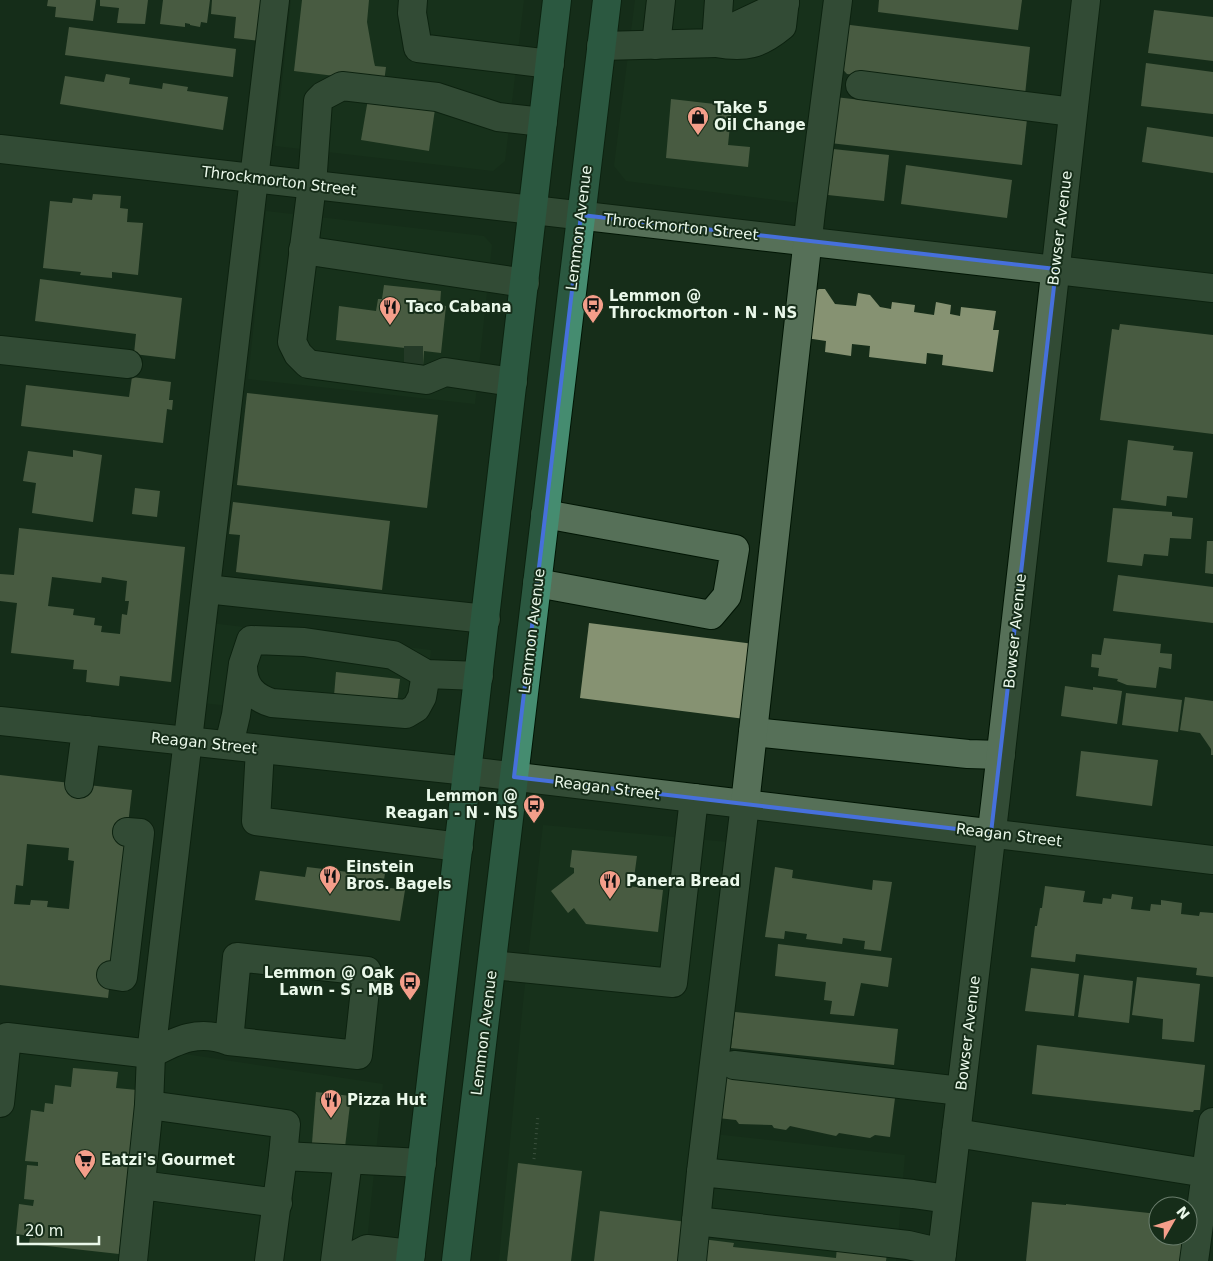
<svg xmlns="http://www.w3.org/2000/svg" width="1213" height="1261" viewBox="0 0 1213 1261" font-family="'DejaVu Sans',sans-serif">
<rect width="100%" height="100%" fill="#162d19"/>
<!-- built -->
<g fill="#19361d">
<path d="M291,0H524L505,161L493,171L275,146Z"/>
<path d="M635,0H825L799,203L626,181L614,166Z"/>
<path d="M266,211L484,236L492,245L475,404L248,379Z"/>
<path d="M211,623L431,650L426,699L407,725L202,703Z"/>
<path d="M543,825L728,842L696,1132L905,1155L896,1261H499L523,1003Z"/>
<path d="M0,1026L383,1084L365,1261H0Z"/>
</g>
<!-- building -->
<g fill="#869272" fill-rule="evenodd">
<path d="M48,0H96L93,21L55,17L56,7L47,6Z"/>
<path d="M100,0H148L145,24L117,23L119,8L100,6Z"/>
<path d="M163,0H210L207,23L201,22L200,27L190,25V24L185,23V27L160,24Z"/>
<path d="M212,0H266L261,41L234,38L236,17L211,14Z"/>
<path d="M302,0H369L367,22L374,62L375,66L386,67L384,82L294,71Z"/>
<path d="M879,0H1022L1018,30L878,12Z"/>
<path d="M1154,10L1213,17V61L1148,53Z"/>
<path d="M842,24L1030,47L1025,95L847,74L838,64Z"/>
<path d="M69,27L236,49L233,77L65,55Z"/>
<path d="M1146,63L1213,72V114L1141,106Z"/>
<path d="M106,74L130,78L129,84L162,89L163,83L188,87L187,91L228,97L223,130L60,104L65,76L104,82Z"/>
<path d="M835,97L1027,119L1022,165L830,143Z"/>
<path d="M368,99L435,109L429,151L361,140Z"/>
<path d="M671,99L732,106L728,145L750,147L748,167L666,158Z"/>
<path d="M1147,127L1213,137V173L1142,162Z"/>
<path d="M833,149L889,155L884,201L828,195Z"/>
<path d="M906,165L1012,180L1007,218L901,204Z"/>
<path d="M93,194L121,196L120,208L128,209L127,222L143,223L138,275L112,272V278L80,275L81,272L43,268L50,201L72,203L73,198L92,200Z"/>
<path d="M40,279L182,298L175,359L134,354L136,334L35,321Z"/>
<path d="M384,285L441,291L440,305L446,306L441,353L424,351L423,366L404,364L405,348L336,340L339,306L376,311L378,299H382Z"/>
<path d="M819,289H825L835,304L856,306L858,293L870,295L880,307L891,309L892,302L915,305L914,312L934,315L936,302L951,305L950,314L960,316L961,307L996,311L993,330H999L993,372L942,365L943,355L927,353L926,364L869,357L870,346L852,344L851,356L825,352L826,341L806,338L811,294Z"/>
<path d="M1120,324L1213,335V434L1100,420L1112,329L1119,330Z"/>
<path d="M132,377L171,382L169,400H173L172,410L167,409L163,443L21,426L26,385L129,397Z"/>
<path d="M247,393L438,415L427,508L237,485Z"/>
<path d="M1128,440L1174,446L1173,450L1193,452L1187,498L1167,496L1166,506L1121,500Z"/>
<path d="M73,450L102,455L93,522L32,513L36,483L23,481L28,451L73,457Z"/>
<path d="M135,488L160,491L157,517L132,514Z"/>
<path d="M233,502L390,521L382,590L236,572L240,535L229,534Z"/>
<path d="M1113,508L1172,512V516L1193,518L1191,539L1170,538L1168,556L1144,554L1142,566L1107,562Z"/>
<path d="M19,528L185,547L171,682L120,676L119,686L86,682L87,670L73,669L74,660L11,653L17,603L0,601V574L14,575ZM52,577L101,583L102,577L127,581L125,601H129L127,615L122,614L120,634L101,632L102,626L94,625L95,618L73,615L74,609L48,606Z"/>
<path d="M1207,541H1213V574L1205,573Z"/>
<path d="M1118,575L1213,587V623L1113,611Z"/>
<path d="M589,623L754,644L745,719L580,698Z"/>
<path d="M1104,638L1161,644L1160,653L1172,654L1171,669L1159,667L1156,688L1127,685L1117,681L1118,679L1098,676L1099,668L1091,667L1092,654L1101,655Z"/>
<path d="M336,672L400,679L397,703L334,696Z"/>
<path d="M1065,686L1093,690V687L1122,691L1117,724L1061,716Z"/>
<path d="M1126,693L1182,700L1178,732L1122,725Z"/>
<path d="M1185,697L1213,701V755H1211V749L1200,733L1180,730Z"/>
<path d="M1081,751L1158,760L1152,806L1076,796Z"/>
<path d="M0,775L132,790L108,998L0,985ZM27,844L69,848L68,860L74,861L69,909L47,907L48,901L31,900L30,905L14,904L16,885L23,886Z"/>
<path d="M572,850L637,856L634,878H629L628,886L663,890L658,932L586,924L574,908L568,913L551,891L574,873V868L570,867Z"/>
<path d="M307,867L348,872V868L385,873L383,887L405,890L400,921L255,900L260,871L305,877Z"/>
<path d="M775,867L793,870L792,878L872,890L873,880L892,882L881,951L864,949L865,941L843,938L842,944L806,939L807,934L785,931L784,939L765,937Z"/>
<path d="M1045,886L1085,891L1083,902L1102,904L1103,898L1111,899L1112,894L1133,897L1131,909L1150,911L1151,904L1161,905V900L1182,903L1181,914L1199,916L1200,912L1213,913V977L1196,975L1197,968L1076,954L1075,962L1031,957L1035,926H1037L1040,908H1042Z"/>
<path d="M778,944L892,958L888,987L861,983L854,1016L830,1014L832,1001L824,1000L826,982L775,976Z"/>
<path d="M1031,968L1079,974L1074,1016L1025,1011Z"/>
<path d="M1084,975L1133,981L1129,1023L1078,1017Z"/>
<path d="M1137,977L1200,984L1194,1042L1162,1039L1163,1019L1132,1015Z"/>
<path d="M735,1012L898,1029L894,1065L731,1048Z"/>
<path d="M1037,1045L1205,1065L1200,1110H1194L1193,1112L1032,1094Z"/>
<path d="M73,1068L118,1072L116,1088L137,1090L119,1254L29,1244L30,1236L16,1234L19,1204L33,1206L34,1200L24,1199L27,1165L38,1166V1162L25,1161L31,1110L44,1112L45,1103L53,1104L55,1085L71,1087Z"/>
<path d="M723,1077L895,1098L890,1137L875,1135L870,1138L839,1133L836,1136L790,1126L786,1130L774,1128L772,1125L739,1124L736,1120L718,1118Z"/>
<path d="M316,1092L351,1096L345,1147L312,1143Z"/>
<path d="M518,1163L582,1171L571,1261H507Z"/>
<path d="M1032,1202L1066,1205V1204L1158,1214V1236H1188L1185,1261H1026Z"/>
<path d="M600,1211L687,1222L682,1261H594Z"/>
<path d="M702,1239L734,1243L733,1247L836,1258L837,1247L888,1246L886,1261H699Z"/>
</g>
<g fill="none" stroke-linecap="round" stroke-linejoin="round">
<!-- minor-tunnel -->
<path stroke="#364b38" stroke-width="28" stroke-dasharray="28 14" stroke-linecap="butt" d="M404,360H423"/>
<!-- minor casing -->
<g stroke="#011504" stroke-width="30">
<g id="minor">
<path d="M413,0L412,13L418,48L550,64"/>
<path d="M716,43C745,48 759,45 782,26L785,0"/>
<path d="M716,43L732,28L785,3"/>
<path d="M656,45L661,0"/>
<path d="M601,46L716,43L719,0"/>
<path d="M860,85L1073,112"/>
<path d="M0,149L1213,288"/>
<path d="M303,250L525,283"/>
<path d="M0,350L128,364"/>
<path d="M513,382L445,372L426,380L308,364L298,354L292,342L312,185L318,101L323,96L342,86L437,97L498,117L543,122"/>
<path d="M537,583L711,615L727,596L735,549L545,514"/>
<path d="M206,589L486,619"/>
<path d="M243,666C243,686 253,697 272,703L406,714L416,708L422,697L426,674"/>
<path d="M0,721L468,771L1213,860"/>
<path d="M753,732L968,754L1001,755"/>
<path d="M229,745L236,715L243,664L251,640L304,642L393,655L426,674L479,676"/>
<path d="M260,749L256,821L459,847"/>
<path d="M79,784L86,730"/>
<path d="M492,965L673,983L694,798"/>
<path d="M111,975L123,977L140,833L127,832"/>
<path d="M151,1054L275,0"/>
<path d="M151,1054C177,1040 199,1029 229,1041L358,1055L367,971L237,957L229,1041"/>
<path d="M734,1065L961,1091"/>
<path d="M0,1103L7,1037L151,1054L149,1105L133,1261"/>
<path d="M149,1105L286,1124L283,1156"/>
<path d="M956,1133L1206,1173L1194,1261"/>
<path d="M701,1172L745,804L811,211L838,0"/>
<path d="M1206,1173L1213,1122"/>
<path d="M141,1185L278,1203"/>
<path d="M696,1221L908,1245L942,1253"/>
<path d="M269,1261L283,1156L422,1163"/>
<path d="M335,1261L348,1160"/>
<path d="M344,1261L367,1249L411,1254"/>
<path d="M692,1261L701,1172L913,1194L948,1199"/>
<path d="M941,1261L996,796L1086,0"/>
</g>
</g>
<!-- major casing -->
<g stroke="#011504" stroke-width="30">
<g id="major">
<path d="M410,1261L557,0"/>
<path d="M456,1261L607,0"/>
</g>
</g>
<!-- path -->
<path stroke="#687b6a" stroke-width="3" stroke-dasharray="1 4" stroke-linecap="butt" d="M534,1159L538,1115"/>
<!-- minor -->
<use href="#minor" stroke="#567058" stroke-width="28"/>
<!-- major -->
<use href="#major" stroke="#458c70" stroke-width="28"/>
</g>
<!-- marked area -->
<path d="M0 0H1213V1261H0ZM581,215L1056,269L991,833L514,777Z" fill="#162d19" fill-opacity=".55" fill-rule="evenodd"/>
<path fill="none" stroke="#4670dc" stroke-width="4" stroke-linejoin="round" d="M581,215L1056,269L991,833L514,777Z"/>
<!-- icons -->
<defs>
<g id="shop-pin" transform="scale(1.125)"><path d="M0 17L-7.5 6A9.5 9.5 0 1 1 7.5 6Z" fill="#f49e8a" stroke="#162d19"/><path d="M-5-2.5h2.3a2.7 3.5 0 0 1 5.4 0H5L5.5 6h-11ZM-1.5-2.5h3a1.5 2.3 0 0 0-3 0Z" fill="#111"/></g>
<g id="bus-pin" transform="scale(1.125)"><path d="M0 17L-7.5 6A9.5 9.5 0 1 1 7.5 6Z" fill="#f49e8a" stroke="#162d19"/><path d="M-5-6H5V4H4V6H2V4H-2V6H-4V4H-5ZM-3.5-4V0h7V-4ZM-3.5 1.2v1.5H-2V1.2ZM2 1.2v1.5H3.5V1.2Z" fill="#111"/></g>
<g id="restaurant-pin" transform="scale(1.125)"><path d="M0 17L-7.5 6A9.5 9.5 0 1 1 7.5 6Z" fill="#f49e8a" stroke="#162d19"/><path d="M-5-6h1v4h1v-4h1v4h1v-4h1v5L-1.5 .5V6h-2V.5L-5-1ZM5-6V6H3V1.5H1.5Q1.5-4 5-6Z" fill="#111"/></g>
<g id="supermarket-pin" transform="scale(1.125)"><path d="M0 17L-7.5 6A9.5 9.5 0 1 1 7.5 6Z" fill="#f49e8a" stroke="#162d19"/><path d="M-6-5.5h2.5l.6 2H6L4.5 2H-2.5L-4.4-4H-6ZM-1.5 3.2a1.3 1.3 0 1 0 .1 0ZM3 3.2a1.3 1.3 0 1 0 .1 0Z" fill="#111"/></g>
</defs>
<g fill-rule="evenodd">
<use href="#shop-pin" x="698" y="117"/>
<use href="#bus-pin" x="593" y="305"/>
<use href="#restaurant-pin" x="390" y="307"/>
<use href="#bus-pin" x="534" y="805"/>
<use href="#restaurant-pin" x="330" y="876"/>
<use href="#restaurant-pin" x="610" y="881"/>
<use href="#bus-pin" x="410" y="982"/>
<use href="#restaurant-pin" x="331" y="1100"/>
<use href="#supermarket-pin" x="85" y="1160"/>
</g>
<g text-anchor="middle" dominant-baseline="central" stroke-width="4" stroke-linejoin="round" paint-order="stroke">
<!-- poi labels -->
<g font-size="15" font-weight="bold" fill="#eaf8ea" stroke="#162d19" text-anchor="start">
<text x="714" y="108">Take 5<tspan x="714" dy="17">Oil Change</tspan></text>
<text x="609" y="296">Lemmon @<tspan x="609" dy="17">Throckmorton - N - NS</tspan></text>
<text x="406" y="307">Taco Cabana</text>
<text x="518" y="796" text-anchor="end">Lemmon @<tspan x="518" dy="17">Reagan - N - NS</tspan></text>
<text x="346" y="867">Einstein<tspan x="346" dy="17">Bros. Bagels</tspan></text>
<text x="626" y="881">Panera Bread</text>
<text x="394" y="973" text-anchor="end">Lemmon @ Oak<tspan x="394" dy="17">Lawn - S - MB</tspan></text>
<text x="347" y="1100">Pizza Hut</text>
<text x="101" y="1160">Eatzi's Gourmet</text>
</g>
<!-- street labels -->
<g font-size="15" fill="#eaf8ea" stroke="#162d19">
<text transform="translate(279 181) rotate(7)">Throckmorton Street</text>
<text transform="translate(681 227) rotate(6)">Throckmorton Street</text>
<text transform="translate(579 228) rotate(-83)">Lemmon Avenue</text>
<text transform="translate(1060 228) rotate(-83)">Bowser Avenue</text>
<text transform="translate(532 631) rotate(-83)">Lemmon Avenue</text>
<text transform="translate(1015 631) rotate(-84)">Bowser Avenue</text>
<text transform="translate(204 743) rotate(6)">Reagan Street</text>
<text transform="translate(607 788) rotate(7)">Reagan Street</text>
<text transform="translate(1009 835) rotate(7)">Reagan Street</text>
<text transform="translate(484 1033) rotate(-83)">Lemmon Avenue</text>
<text transform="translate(968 1033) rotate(-83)">Bowser Avenue</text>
</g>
</g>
<!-- north arrow -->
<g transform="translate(1173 1221) rotate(51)"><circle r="24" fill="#162d19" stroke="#6b7e6d"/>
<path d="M0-4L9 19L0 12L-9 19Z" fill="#f49e8a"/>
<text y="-8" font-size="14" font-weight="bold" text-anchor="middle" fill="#eaf8ea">N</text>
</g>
<!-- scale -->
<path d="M18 1236v8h81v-8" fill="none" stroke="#eaf8ea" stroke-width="2.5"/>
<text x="25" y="1236" font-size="15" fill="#eaf8ea" stroke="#162d19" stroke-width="4" paint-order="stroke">20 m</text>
</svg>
